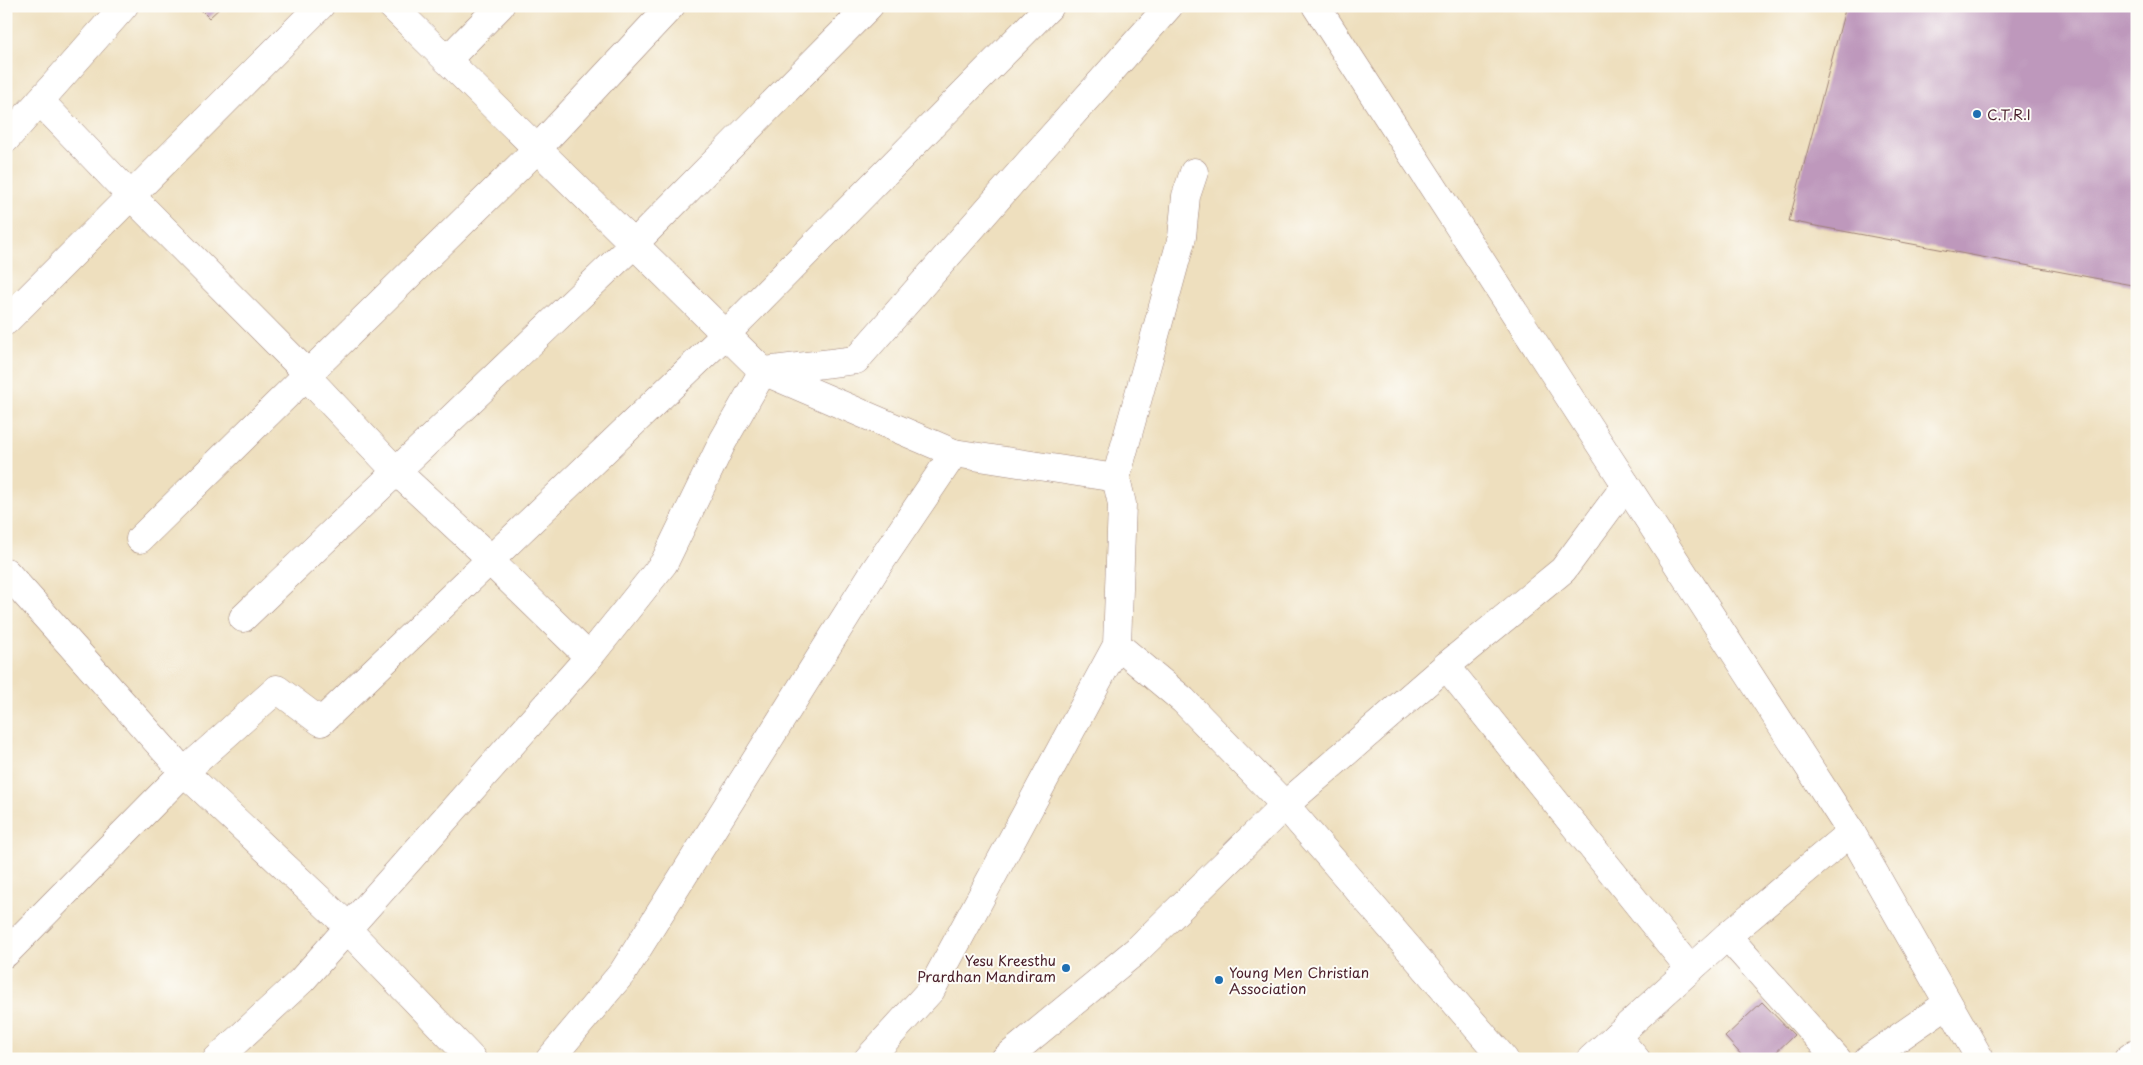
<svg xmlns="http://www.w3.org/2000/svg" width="2143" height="1065" viewBox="0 0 2143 1065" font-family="'Playpen Sans',sans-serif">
<rect width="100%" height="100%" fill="#fdfcf7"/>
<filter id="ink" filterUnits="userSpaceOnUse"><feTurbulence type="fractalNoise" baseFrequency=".02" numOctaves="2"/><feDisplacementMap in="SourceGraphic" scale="10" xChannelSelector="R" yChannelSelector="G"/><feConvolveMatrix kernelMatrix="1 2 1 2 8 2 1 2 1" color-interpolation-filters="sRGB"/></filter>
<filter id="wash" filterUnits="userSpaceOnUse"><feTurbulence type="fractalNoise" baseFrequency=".0096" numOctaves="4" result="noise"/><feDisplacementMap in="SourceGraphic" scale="20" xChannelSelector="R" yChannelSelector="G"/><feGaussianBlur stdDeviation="1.12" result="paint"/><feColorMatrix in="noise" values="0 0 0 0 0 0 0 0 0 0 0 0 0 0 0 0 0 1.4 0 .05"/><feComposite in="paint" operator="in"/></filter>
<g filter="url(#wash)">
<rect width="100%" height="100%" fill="#eedfbe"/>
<g id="blocks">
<!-- building -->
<g fill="#be98bc">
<path d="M197,6H222L209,18Z"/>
<path d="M1846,6H2137V286L1789,221Z"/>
<path d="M1762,1002L1794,1035L1769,1059H1745L1725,1037Z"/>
</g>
</g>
</g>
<g filter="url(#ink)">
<use href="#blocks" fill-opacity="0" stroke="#9c7f74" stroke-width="1"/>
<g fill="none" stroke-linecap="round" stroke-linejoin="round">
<!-- street casing -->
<g stroke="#9c7f74" stroke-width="29">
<g id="street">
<path d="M392,6L763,371L954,453L1116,478"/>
<path d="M447,60L500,6"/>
<path d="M40,101L131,196L307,373L306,376L396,471L490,558L489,560L589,657"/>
<path d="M6,139L124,6"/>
<path d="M6,321L320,6"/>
<path d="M765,371L856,360L1033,158L1169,6"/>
<path d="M140,539L537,149L671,6"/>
<path d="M6,572L184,772L349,927L347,929L472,1059"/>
<path d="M243,618L634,244L869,6"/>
<path d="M1117,645L1183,700L1285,805L1504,1059"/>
<path d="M1446,666L1690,969"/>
<path d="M1727,936L1837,1059"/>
<path d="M6,953L184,772L277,689L321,722L726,334L1050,6"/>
<path d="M1616,1036L1636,1059"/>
<path d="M217,1059L302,980L589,657L664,563L723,441L763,371"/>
<path d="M550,1059L623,972L875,570L954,453"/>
<path d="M868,1059L931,990L1117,645L1122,504L1116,478L1182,237L1186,196L1194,172"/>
<path d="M1005,1059L1137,950L1285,805L1446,666L1563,570L1626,485"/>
<path d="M1591,1059L1727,936L1851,832"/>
<path d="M1868,1059L1947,1004"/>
<path d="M2128,1059L2137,1052"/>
</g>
</g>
<!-- secondary casing -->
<g stroke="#9c7f74" stroke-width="29">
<path id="secondary" d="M1316,6L1851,832L1980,1059"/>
</g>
<!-- street -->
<use href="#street" stroke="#fff" stroke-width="28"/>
<!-- secondary -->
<use href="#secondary" stroke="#fff" stroke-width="28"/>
</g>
</g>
<!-- markers -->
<g fill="#1f6fb2" stroke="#fdfcf7" stroke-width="2">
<circle cx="1977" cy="114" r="5"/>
<circle cx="1066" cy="968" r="5"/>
<circle cx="1219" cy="980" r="5"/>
</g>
<g text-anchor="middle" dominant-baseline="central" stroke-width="4" stroke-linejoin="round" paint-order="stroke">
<!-- poi labels -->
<g font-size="14" fill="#4a1f2b" stroke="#fdfcf7" text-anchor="start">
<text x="1987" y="114">C.T.R.I</text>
<text x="1056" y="960" text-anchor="end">Yesu Kreesthu<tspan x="1056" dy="16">Prardhan Mandiram</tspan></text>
<text x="1229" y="972">Young Men Christian<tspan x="1229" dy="16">Association</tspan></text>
</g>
</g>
<!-- margin -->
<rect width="2143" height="1065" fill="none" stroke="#fdfcf7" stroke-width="25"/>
</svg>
